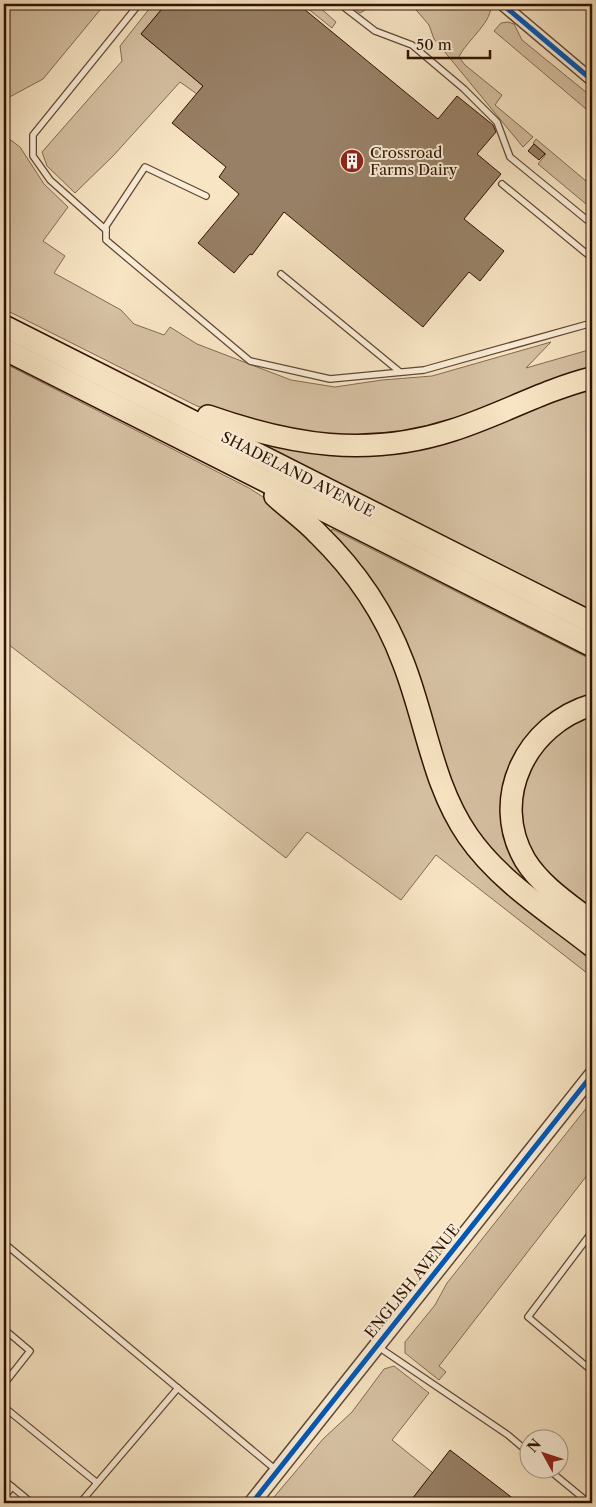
<svg xmlns="http://www.w3.org/2000/svg" width="596" height="1507" viewBox="0 0 596 1507" font-family="'Libre Caslon Text',serif">
<rect width="100%" height="100%" fill="#f8e5c4"/>
<filter id="stains"><feTurbulence type="fractalNoise" baseFrequency=".004" numOctaves="4"/><feColorMatrix values="0 0 0 0 .2 0 0 0 0 .09 0 0 0 0 .02 0 0 0 .5 -.17"/></filter>
<radialGradient id="worn" r=".72"><stop offset=".6" stop-color="#630" stop-opacity="0"/><stop offset="1" stop-color="#630" stop-opacity=".3"/></radialGradient>
<!-- green -->
<g fill="#d6c1a3" stroke="#836a52">
<path d="M4,4H105L43,79L4,100Z"/>
<path d="M153,4H166L141,34L203,86L197,94L180,82L113,156L75,193L47,166L42,152L122,61L120,46Z"/>
<path d="M302,4H316L336,22L332,28Z"/>
<path d="M349,4H375L360,13Z"/>
<path d="M411,4H490C495,20 466,41 459,57L465,65L502,95L495,105L533,137L523,147L434,39L429,25Z"/>
<path d="M508,22L514,24L522,40L592,97V114L494,31L501,23Z"/>
<path d="M4,135L20,147L44,184L68,207L43,241L65,256L54,273L121,310L134,324L164,335L170,327L197,344L291,380L335,387L382,380L432,376L551,342L526,368L592,349V370L463,420L367,439L247,424L197,406L4,309Z"/>
<path d="M536,139L592,186V209L538,164L546,154L533,143Z"/>
<path d="M4,363L249,488L271,502L342,570L388,648L448,819L592,956V977L436,855L401,900L307,832L286,858L4,641Z"/>
<path d="M592,382V612L253,445L256,437L347,451Z"/>
<path d="M332,529L592,660V697L508,780L536,892L477,839L430,733L329,535Z"/>
<path d="M592,715V908L545,872L527,847L520,818L524,778L551,738L562,729Z"/>
<path d="M592,1101V1169L439,1366L446,1372L439,1380L405,1353V1342L435,1305L447,1283Z"/>
<path d="M394,1366L429,1393L392,1440L433,1473L409,1503H269L323,1439L352,1412L384,1369Z"/>
</g>
<!-- building -->
<g fill="#988066" stroke="#301200">
<path d="M166,4H298L438,119L457,96L493,125L496,132L477,154L501,174L464,219L504,251L480,281L469,272L423,327L284,212L252,255L250,254L234,273L198,243L239,194L219,177L226,167L172,123L203,86L141,34Z"/>
<path d="M534,144L545,154L539,160L528,151Z"/>
<path d="M450,1450L519,1503H409Z"/>
</g>
<g fill="none" stroke-linecap="round" stroke-linejoin="round">
<!-- service casing -->
<g stroke="#624731" stroke-width="8">
<g id="service">
<path d="M340,4L375,31L412,45L464,89L497,122L510,157L592,224"/>
<path d="M502,184L592,258"/>
<path d="M206,196L145,167L106,226V240L250,361L330,379L424,370L592,323"/>
<path d="M106,230L50,180L33,156V135L139,4"/>
<path d="M281,274L400,372"/>
<path d="M592,1232L528,1317L592,1371"/>
<path d="M4,1243L276,1470"/>
<path d="M4,1329L30,1351L4,1384"/>
<path d="M377,1346L508,1435L528,1452"/>
<path d="M4,1407L96,1482"/>
<path d="M549,1470L589,1503"/>
<path d="M4,1480L32,1503"/>
<path d="M4,1497L12,1487"/>
<path d="M80,1503L178,1388"/>
</g>
</g>
<!-- minor casing -->
<g stroke="#624731" stroke-width="14">
<path id="minor" d="M502,4L592,80"/>
</g>
<!-- tertiary casing -->
<g stroke="#624731" stroke-width="18">
<path id="tertiary" d="M252,1503L592,1075"/>
</g>
<!-- motorway casing -->
<g stroke="#301200" stroke-width="24">
<g id="motorway">
<path d="M4,326L592,623"/>
<path d="M4,349L592,646"/>
<path d="M208,416C291,445 367,458 453,430C500,415 544,390 592,378"/>
<path d="M275,496C289,509 305,520 318,534C355,570 385,614 403,662C426,720 432,784 468,836C499,881 549,912 592,946"/>
<path d="M592,705C527,724 489,798 525,860C541,886 569,904 592,922"/>
</g>
</g>
<!-- service -->
<use href="#service" stroke="#faeed9" stroke-width="5.5"/>
<!-- minor -->
<use href="#minor" stroke="#faeed9" stroke-width="11"/>
<!-- tertiary -->
<use href="#tertiary" stroke="#faeed9" stroke-width="15"/>
<!-- motorway -->
<use href="#motorway" stroke="#f8e5c4" stroke-width="21"/>
<!-- cycleway casing -->
<g stroke="#faeed9" stroke-width="8">
<g id="cycleway">
<path d="M502,4L592,80"/>
<path d="M252,1503L592,1075"/>
</g>
</g>
<!-- cycleway -->
<use href="#cycleway" stroke="#0057b8" stroke-width="5"/>
</g>
<!-- icons -->
<defs>
<g id="building-disc" transform="scale(1.25)"><circle r="9.5" fill="#8f2418" stroke="#faeed9"/><path d="M-4-6H4V6H1V3H-1V6H-4ZM-2.5-4.3h1.7v1.8h-1.7ZM.8-4.3h1.7v1.8H.8ZM-2.5-1h1.7V.8h-1.7ZM.8-1h1.7V.8H.8Z" fill="#fff"/></g>
</defs>
<g fill-rule="evenodd">
<use href="#building-disc" x="352" y="161"/>
</g>
<g text-anchor="middle" dominant-baseline="central" stroke-width="4" stroke-linejoin="round" paint-order="stroke">
<!-- poi labels -->
<g font-size="15" fill="#301200" stroke="#faeed9" text-anchor="start">
<text x="370" y="152">Crossroad<tspan x="370" dy="17">Farms Dairy</tspan></text>
</g>
<!-- street labels -->
<g font-size="15" fill="#301200" stroke="#faeed9">
<text transform="translate(298 474) rotate(27)">SHADELAND AVENUE</text>
<text transform="translate(412 1281) rotate(-51)">ENGLISH AVENUE</text>
</g>
</g>
<!-- margin -->
<rect width="596" height="1507" fill="none" stroke="#f8e5c4" stroke-width="20"/>
<rect x="5" y="5" width="586" height="1497" fill="none" stroke="#301200" stroke-width="2.5"/>
<rect x="10" y="10" width="576" height="1487" fill="none" stroke="#301200"/>
<!-- north arrow -->
<g transform="translate(544 1454) rotate(310)"><circle r="24" fill="#faeed9" stroke="#a99682"/>
<path d="M0-4L9 19L0 12L-9 19Z" fill="#8f2418"/>
<text y="-8" font-size="14" font-weight="bold" text-anchor="middle" fill="#301200">N</text>
</g>
<!-- scale -->
<path d="M408 50v8h82v-8" fill="none" stroke="#301200" stroke-width="2.5"/>
<text x="416" y="50" font-size="15" fill="#301200" stroke="#faeed9" stroke-width="4" paint-order="stroke">50 m</text>
<rect width="100%" height="100%" filter="url(#stains)"/>
<rect width="100%" height="100%" fill="url(#worn)"/>
</svg>
